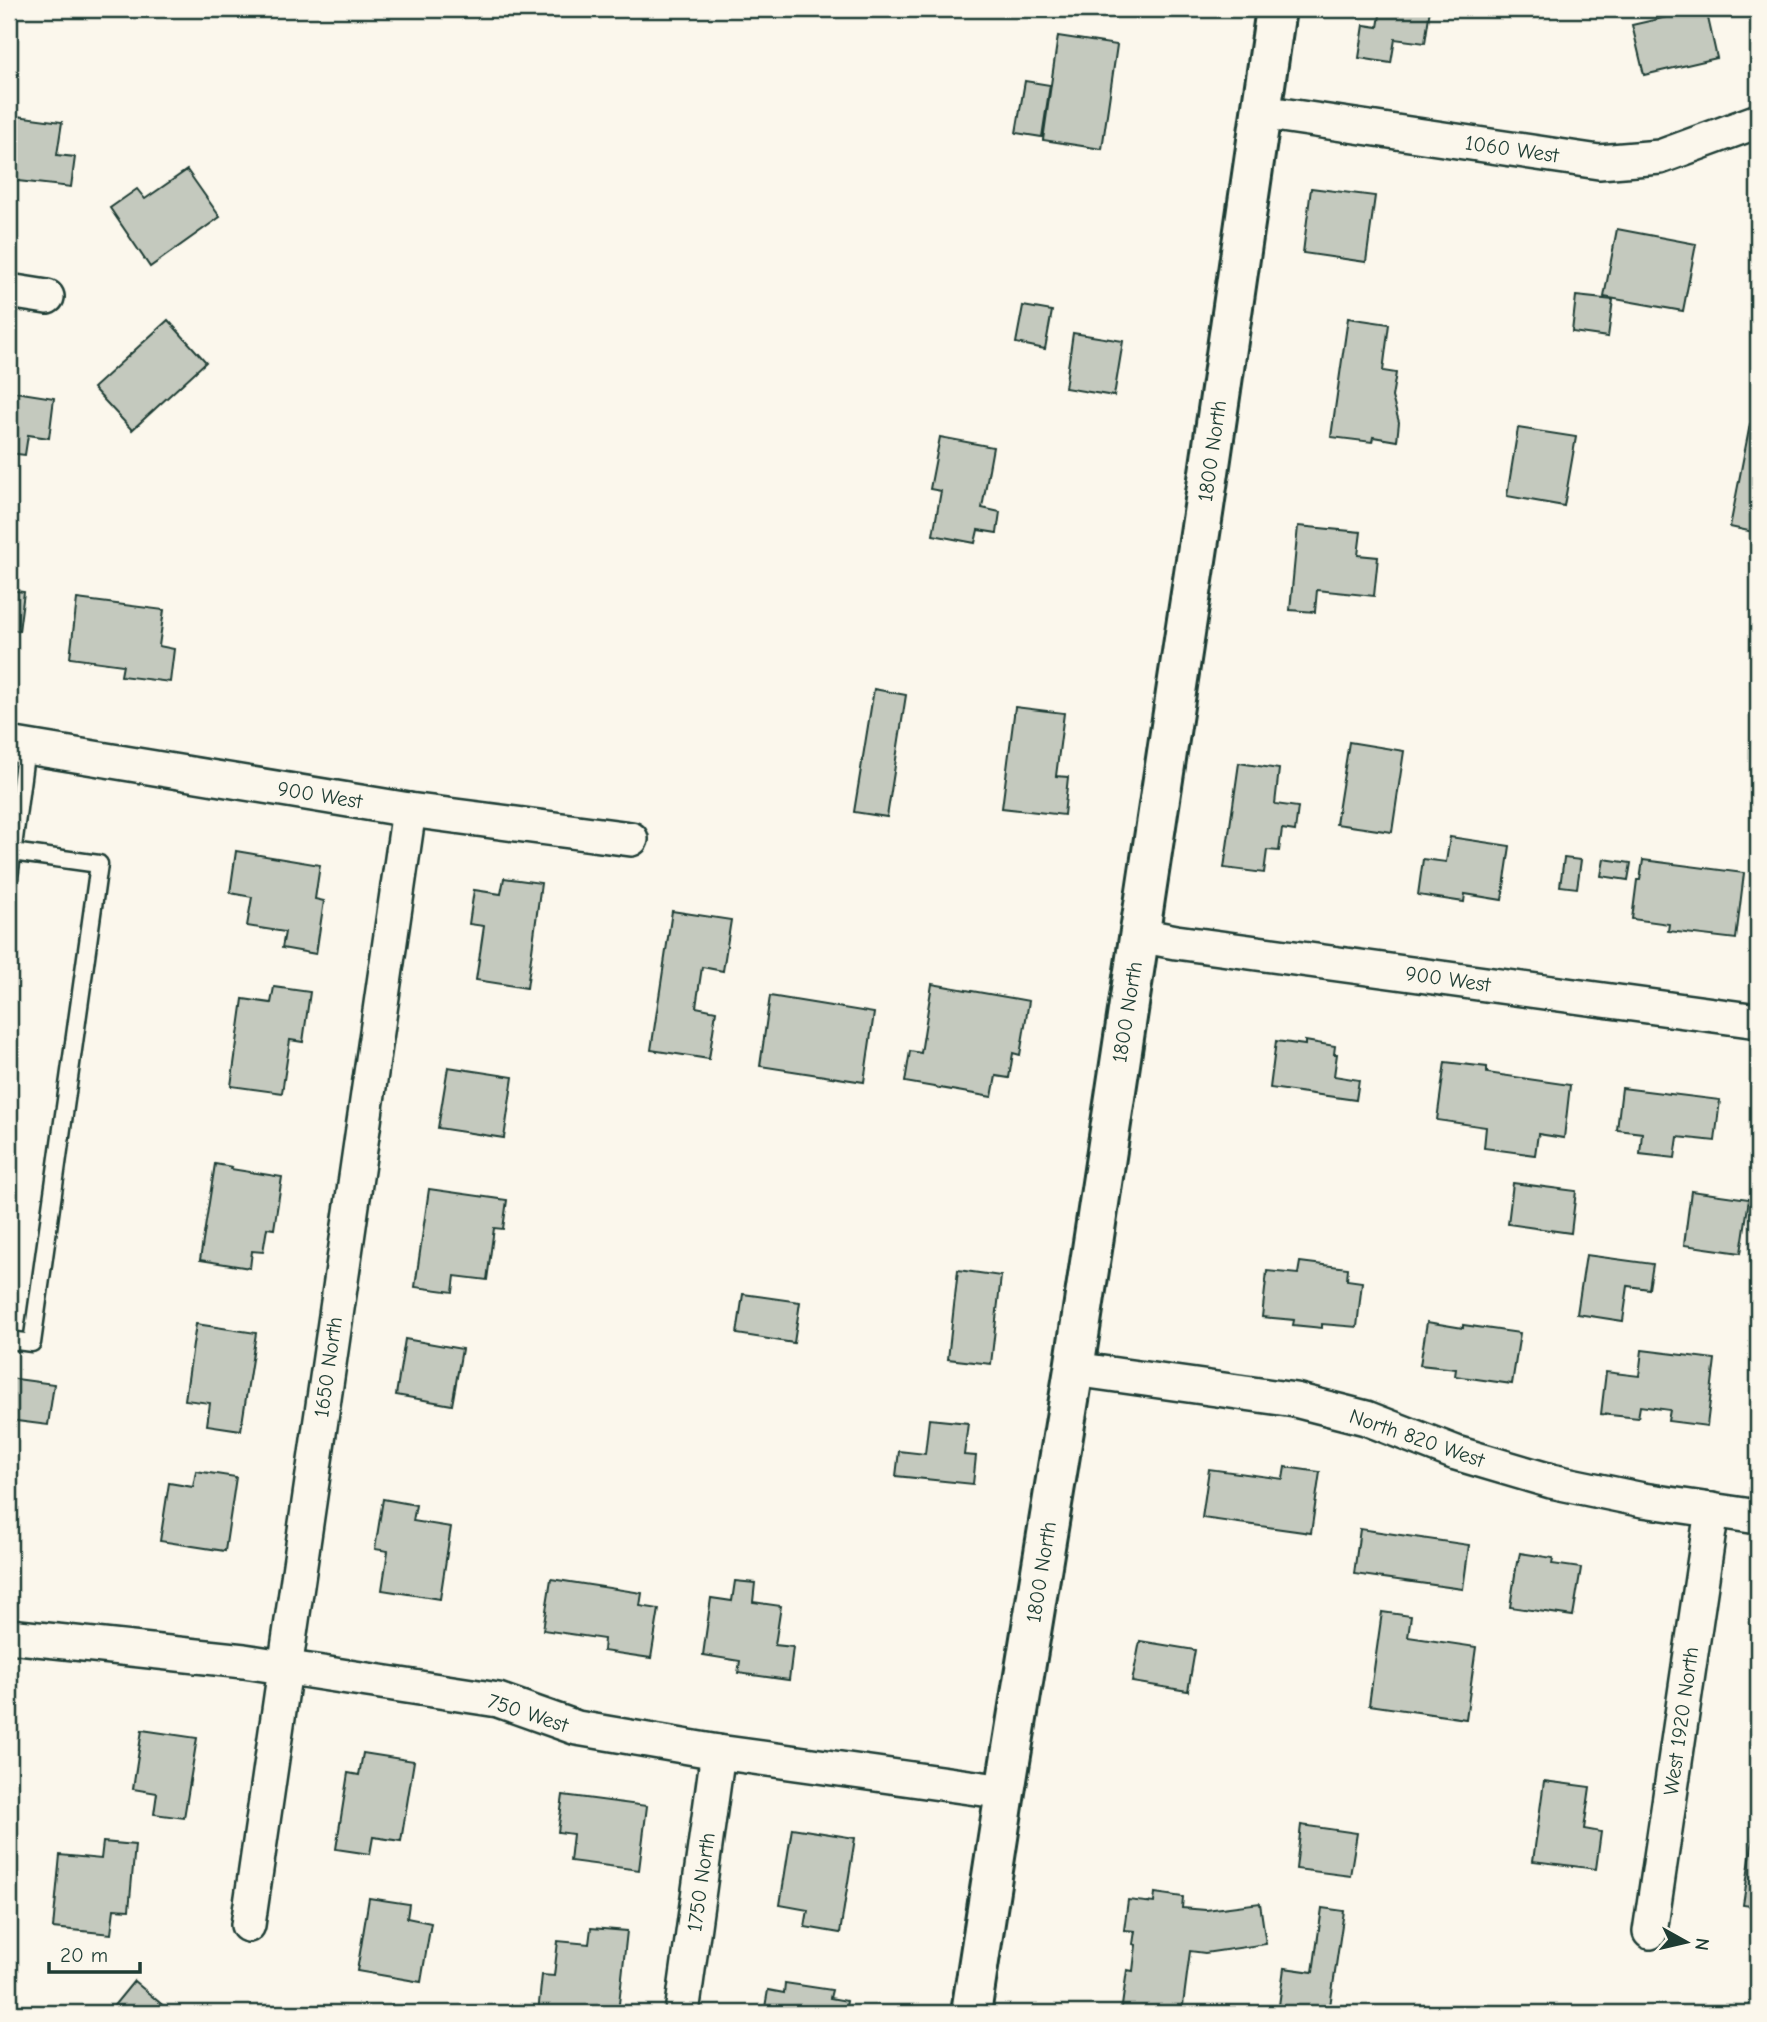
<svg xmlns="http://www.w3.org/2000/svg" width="1767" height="2022" viewBox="0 0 1767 2022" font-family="'Comic Neue',sans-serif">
<rect width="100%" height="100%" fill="#fbf7ec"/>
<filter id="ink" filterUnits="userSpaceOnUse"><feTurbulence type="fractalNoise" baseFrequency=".0143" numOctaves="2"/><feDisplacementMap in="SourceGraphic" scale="14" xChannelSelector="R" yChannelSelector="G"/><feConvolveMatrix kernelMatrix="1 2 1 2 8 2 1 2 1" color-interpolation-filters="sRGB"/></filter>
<g filter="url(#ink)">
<!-- building -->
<g fill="#c4c9be" stroke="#1f3d34" stroke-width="2">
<path d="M1381,9H1430L1425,43L1395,39L1391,63L1359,58L1364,25L1378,27Z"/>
<path d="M1702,9H1706L1717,58L1644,75L1632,25Z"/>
<path d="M1058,36L1117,45L1102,149L1043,140Z"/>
<path d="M1025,81L1050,85L1042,137L1016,133Z"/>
<path d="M9,115L62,122L57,155L75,157L71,187L9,180Z"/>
<path d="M187,170L220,217L150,267L110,208L137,189L145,199Z"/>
<path d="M1311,188L1375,196L1366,262L1303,253Z"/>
<path d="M1617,229L1696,244L1683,311L1604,297Z"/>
<path d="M1576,296L1613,300L1608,337L1572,332Z"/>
<path d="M1023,306L1052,311L1045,349L1016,343Z"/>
<path d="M1348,318L1389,324L1383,371L1396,373L1392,397L1399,422L1397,441L1373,437L1372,442L1331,437Z"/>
<path d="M168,320L206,362L132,430L93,388Z"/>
<path d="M1073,333L1123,341L1114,396L1065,388Z"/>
<path d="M9,391L54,398L49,438L28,435L25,455L9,453Z"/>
<path d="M1750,424L1758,425V533L1730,527Z"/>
<path d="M1518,428L1576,437L1564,506L1507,496Z"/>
<path d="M940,437L993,447L982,508L1000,512L997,533L978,530L975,543L933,535L941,491L930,489Z"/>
<path d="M1298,526L1361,532L1358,555L1378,557L1374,596L1317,590L1315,612L1290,610Z"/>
<path d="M9,590L24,592L19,631L9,629Z"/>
<path d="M77,599L164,610L159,646L174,649L170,682L121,676L123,665L70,658Z"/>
<path d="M874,689L906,695L887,817L854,812Z"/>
<path d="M1015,707L1064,713L1056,776L1068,777L1064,815L1002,808Z"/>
<path d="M1349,742L1404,751L1392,832L1336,824Z"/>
<path d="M1239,763L1279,769L1275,804L1298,807L1295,831L1282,829L1279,851L1267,850L1264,873L1224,868Z"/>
<path d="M1450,837L1510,846L1502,900L1465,894L1464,902L1418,895L1423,859L1446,862Z"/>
<path d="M236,851L320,865L315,899L324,901L316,954L282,948L285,932L247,926L252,897L230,893Z"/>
<path d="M1564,858L1581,860L1577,888L1560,886Z"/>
<path d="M1604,859L1631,863L1628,880L1601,876Z"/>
<path d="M1643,860L1744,873L1736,939L1668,931L1669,924L1632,919L1637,880H1640Z"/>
<path d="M504,878L541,883L527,988L476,980L484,926L469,924L474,890L501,894Z"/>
<path d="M672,911L731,920L723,971L702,967L696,1007L716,1011L709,1059L651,1050Z"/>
<path d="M932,984L1029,1001L1020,1055L1013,1053L1009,1078L996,1076L992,1097L905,1082L910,1051L921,1053Z"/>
<path d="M274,987L310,992L303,1042L290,1040L282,1093L231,1086L243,999L271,1003Z"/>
<path d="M770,996L874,1013L864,1082L760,1066Z"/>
<path d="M1276,1041L1305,1045V1041L1335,1046L1334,1054H1337L1334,1076L1359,1080L1356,1100L1270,1088Z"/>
<path d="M1445,1062L1487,1067V1073L1570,1085L1564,1138L1538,1134L1535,1155L1484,1148L1486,1127L1437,1120Z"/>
<path d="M448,1067L513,1077L504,1138L438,1128Z"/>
<path d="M1622,1088L1720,1100L1715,1141L1678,1137L1675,1158L1640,1154L1642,1133L1617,1130Z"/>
<path d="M215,1164L232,1167L231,1169L282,1177L274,1229L267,1228L263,1252L252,1251L250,1268L200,1260Z"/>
<path d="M1513,1183L1576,1191L1571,1233L1508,1224Z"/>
<path d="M429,1189L507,1200L503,1229L494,1228L487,1280L455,1276L453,1292L415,1287Z"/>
<path d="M1691,1191L1749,1199L1741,1253L1684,1245Z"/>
<path d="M1586,1255L1653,1264L1649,1289L1628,1286L1623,1321L1577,1314Z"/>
<path d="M1300,1262L1348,1268L1347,1280L1362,1282L1357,1327L1322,1324V1328L1293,1325L1294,1320L1262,1317L1267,1271L1298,1274Z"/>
<path d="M958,1270L1001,1276L991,1364L948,1359Z"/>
<path d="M743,1294L800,1302L794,1343L737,1334Z"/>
<path d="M1427,1322L1463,1328V1325L1520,1333L1512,1384L1455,1376L1456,1369L1420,1365Z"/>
<path d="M196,1324L256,1333L241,1430L207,1425L210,1403L185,1400Z"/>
<path d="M405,1339L462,1349L452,1405L396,1395Z"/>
<path d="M1642,1350L1715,1359L1707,1426L1668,1421L1670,1410L1640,1406L1638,1418L1601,1414L1606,1372L1639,1376Z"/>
<path d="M9,1378L54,1384L48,1425L9,1420Z"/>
<path d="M929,1419L968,1423L964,1455L976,1456L973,1484L896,1476L899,1451L925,1454Z"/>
<path d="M1285,1467L1320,1472L1311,1533L1202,1518L1209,1469L1283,1479Z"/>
<path d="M196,1471L236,1477L225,1551L160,1541L169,1483L193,1487Z"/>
<path d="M383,1499L416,1505L413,1521L451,1527L440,1599L382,1590L388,1551L375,1549Z"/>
<path d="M1360,1529L1469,1545L1463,1589L1354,1574Z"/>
<path d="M1520,1553L1553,1558L1552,1564L1581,1568L1573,1616L1510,1607L1517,1562H1518Z"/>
<path d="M551,1579L642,1593L640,1606L659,1609L651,1658L603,1651L604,1639L543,1630Z"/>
<path d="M735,1581L755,1583L753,1602L781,1606L775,1645L793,1647L789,1680L738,1673L740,1661L703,1655L711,1598L732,1601Z"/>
<path d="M1382,1612L1411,1616L1408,1637L1476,1647L1466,1719L1369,1705Z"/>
<path d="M1140,1641L1195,1650L1188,1691L1132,1682Z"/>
<path d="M142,1730L197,1738L184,1818L154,1814L157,1793L133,1789Z"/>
<path d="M363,1753L414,1761L401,1841L373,1837L370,1854L336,1849L348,1773L359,1775Z"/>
<path d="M1544,1781L1590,1787L1584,1829L1601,1832L1596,1869L1533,1861Z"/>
<path d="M563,1795L647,1806L639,1870L570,1861L573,1834L558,1832Z"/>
<path d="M1758,1806V1907L1743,1905Z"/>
<path d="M1301,1825L1357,1833L1350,1876L1296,1869Z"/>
<path d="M792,1828L855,1838L840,1933L805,1927L808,1910L780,1905Z"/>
<path d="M103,1842L135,1845L129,1910L114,1909L111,1934L53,1928L60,1855L101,1859Z"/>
<path d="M1155,1893L1183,1897L1182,1908L1206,1910L1260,1903L1266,1944L1205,1953L1190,1951L1182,2013H1121L1127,1970L1133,1971L1136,1945L1133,1944L1135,1931L1124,1930L1128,1900L1154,1903Z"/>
<path d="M369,1898L409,1904L407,1918L431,1923L421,1982L357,1971Z"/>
<path d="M1322,1908L1344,1911L1329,2013H1278L1284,1968L1313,1972Z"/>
<path d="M591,1928L627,1931L618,2013H538L542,1975L554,1976L558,1941L589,1944Z"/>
<path d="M134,1981L172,2013H116L111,2009Z"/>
<path d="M785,1983L832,1990L830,1998L847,2001L845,2013H764L768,1990L784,1993Z"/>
</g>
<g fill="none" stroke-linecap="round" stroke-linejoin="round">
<!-- service casing -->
<g stroke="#1f3d34" stroke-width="21">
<g id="service">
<path d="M9,878L26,747"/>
<path d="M9,1340L32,1343L99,864L12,852"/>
</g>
</g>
<!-- minor casing -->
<g stroke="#1f3d34" stroke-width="38">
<g id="minor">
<path d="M1261,112L1599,162L1660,157L1758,121"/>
<path d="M9,291L47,297"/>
<path d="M9,744L409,810L631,839"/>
<path d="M1139,935L1176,942L1758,1021"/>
<path d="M1074,1369L1295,1400L1366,1418L1456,1453L1551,1481L1643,1500L1758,1517"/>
<path d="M9,1636L244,1661L498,1700L577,1728L718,1752L1005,1792"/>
<path d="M248,1925L409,810"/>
<path d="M1650,1932L1712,1510"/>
<path d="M682,2013L718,1752"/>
</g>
</g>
<!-- tertiary casing -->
<g stroke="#1f3d34" stroke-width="44">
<path id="tertiary" d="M971,2013L1005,1792L1074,1369L1204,507L1276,9"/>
</g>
<!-- service -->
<use href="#service" stroke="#fbf7ec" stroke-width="16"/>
<!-- minor -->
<use href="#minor" stroke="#fbf7ec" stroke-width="33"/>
<!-- tertiary -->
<use href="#tertiary" stroke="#fbf7ec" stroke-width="38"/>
</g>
</g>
<g text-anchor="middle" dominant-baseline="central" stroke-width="5" stroke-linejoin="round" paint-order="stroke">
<!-- street labels -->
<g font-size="21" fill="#1f3d34" stroke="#fbf7ec">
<text transform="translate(1512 149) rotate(8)">1060 West</text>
<text transform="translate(1212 451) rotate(-82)">1800 North</text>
<text transform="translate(320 795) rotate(9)">900 West</text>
<text transform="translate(1448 979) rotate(8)">900 West</text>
<text transform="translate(1127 1012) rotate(-81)">1800 North</text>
<text transform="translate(328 1367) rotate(-82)">1650 North</text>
<text transform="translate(1417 1438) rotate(19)">North 820 West</text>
<text transform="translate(1041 1572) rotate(-81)">1800 North</text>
<text transform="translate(528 1713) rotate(18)">750 West</text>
<text transform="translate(1681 1721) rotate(-82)">West 1920 North</text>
<text transform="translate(701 1882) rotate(-82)">1750 North</text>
</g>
</g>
<!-- margin -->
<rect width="1767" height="2022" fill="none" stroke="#fbf7ec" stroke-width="35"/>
<rect x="18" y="18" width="1732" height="1987" fill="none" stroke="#1f3d34" stroke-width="2.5" filter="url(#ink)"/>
<!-- north arrow -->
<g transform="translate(1686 1942) rotate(98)" stroke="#fbf7ec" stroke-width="5" paint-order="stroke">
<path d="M0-5L12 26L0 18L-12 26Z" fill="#1f3d34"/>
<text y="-10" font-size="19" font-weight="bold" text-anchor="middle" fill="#1f3d34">N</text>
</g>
<!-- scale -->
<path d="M49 1962v10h91v-10" fill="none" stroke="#1f3d34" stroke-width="3.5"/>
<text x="60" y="1962" font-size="21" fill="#1f3d34" stroke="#fbf7ec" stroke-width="5" paint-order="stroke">20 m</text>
</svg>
